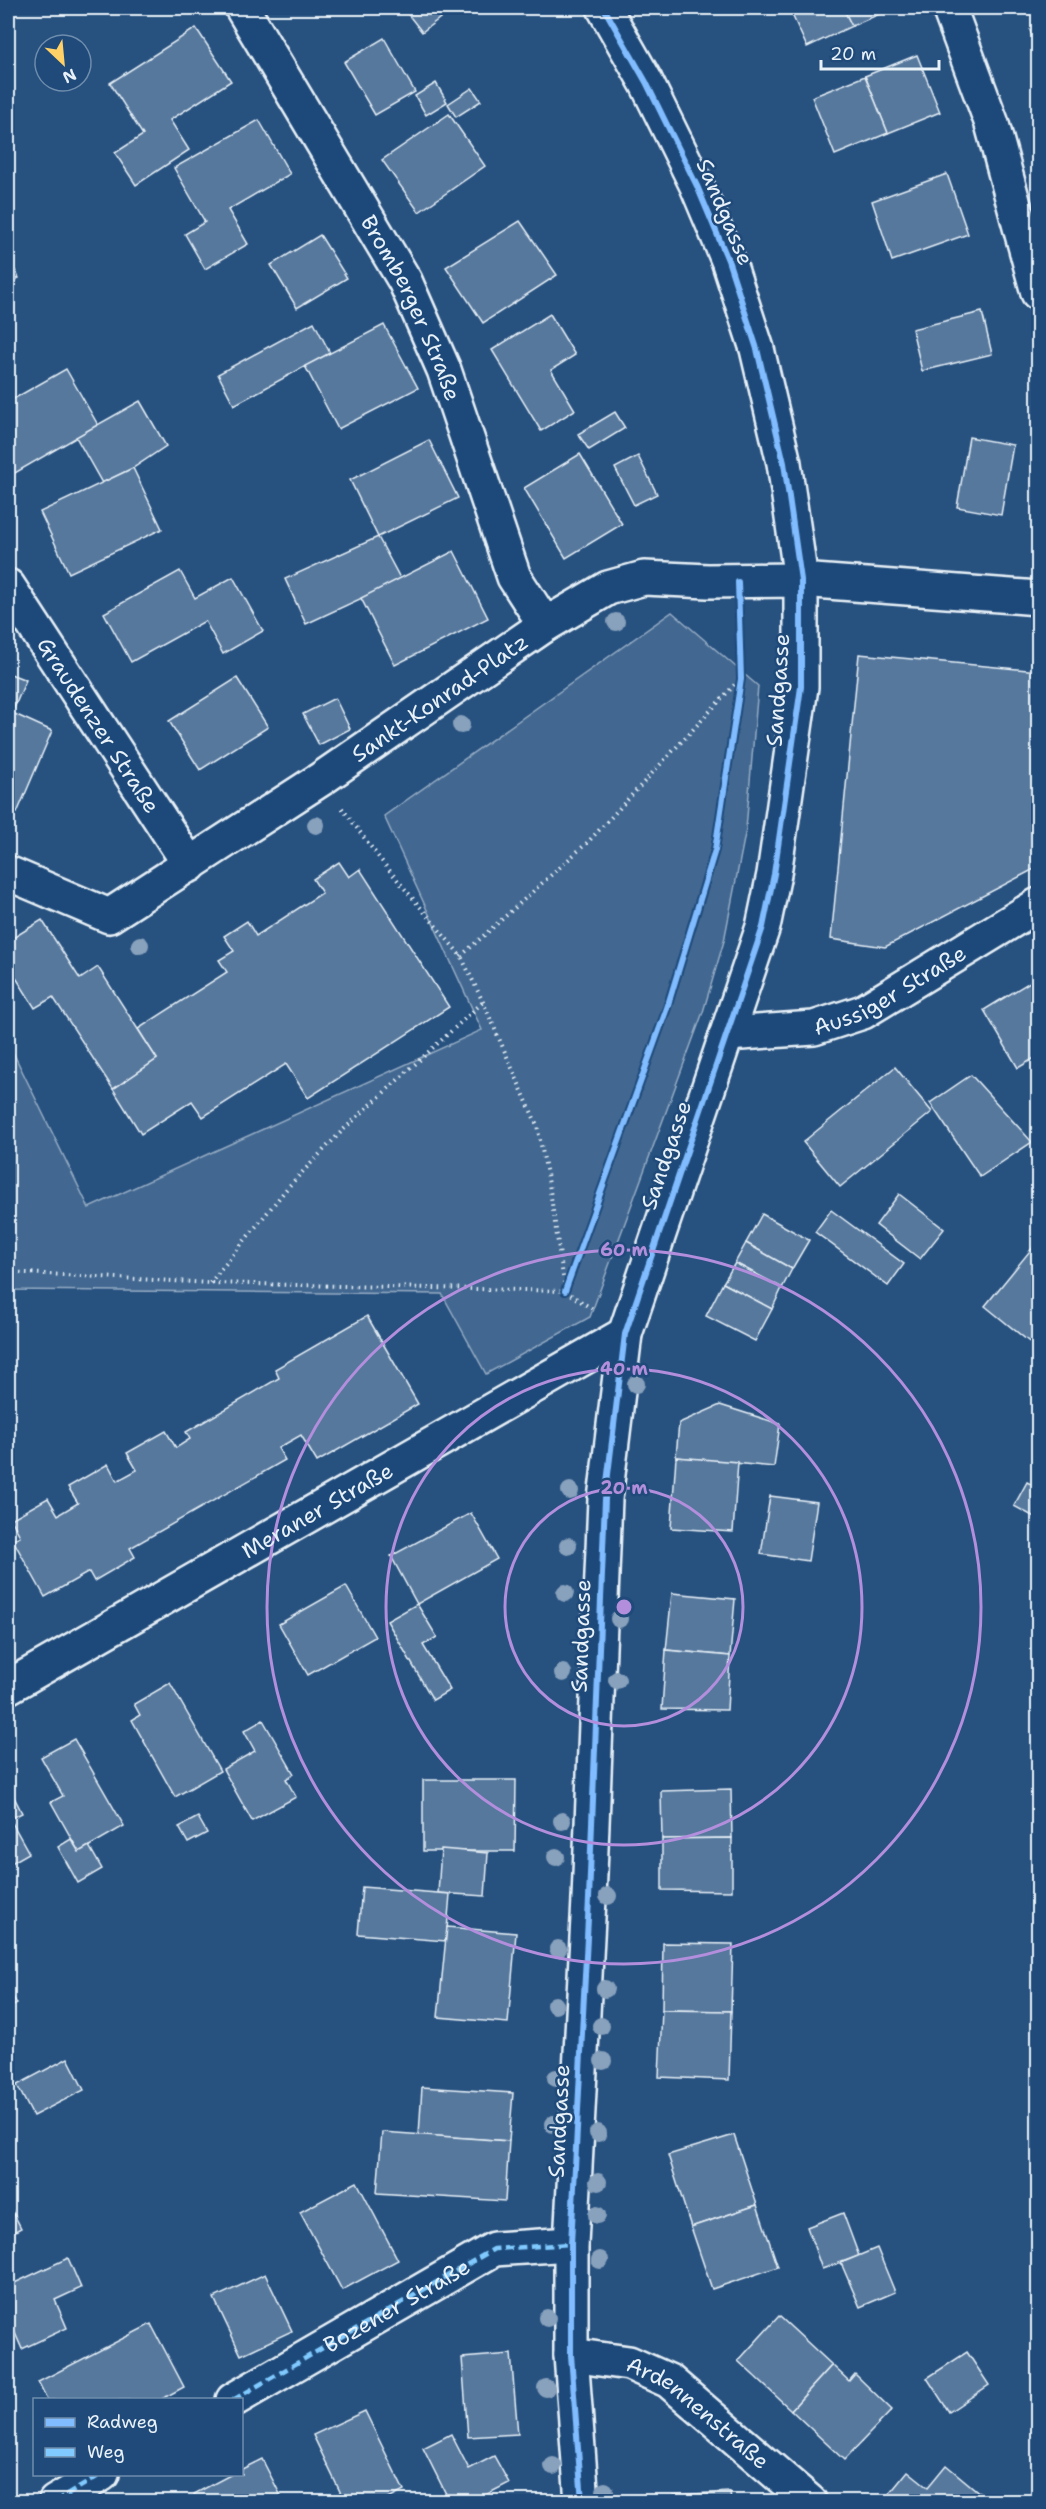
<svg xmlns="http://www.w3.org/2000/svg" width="1046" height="2509" viewBox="0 0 1046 2509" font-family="'Shantell Sans',sans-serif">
<rect width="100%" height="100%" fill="#27517f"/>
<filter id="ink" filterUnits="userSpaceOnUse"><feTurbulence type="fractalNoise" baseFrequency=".0167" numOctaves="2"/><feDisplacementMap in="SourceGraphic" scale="12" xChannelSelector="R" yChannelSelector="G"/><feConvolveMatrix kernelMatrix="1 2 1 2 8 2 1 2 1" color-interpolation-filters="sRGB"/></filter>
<g filter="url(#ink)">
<!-- green -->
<path fill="#436891" stroke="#96acc4" stroke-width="1.5" d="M672,612L758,686L746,829L724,941L703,1012L590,1317L486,1374L442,1294L8,1290V1042L89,1208L482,1030L384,816Z"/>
<!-- building -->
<g fill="#57789d" stroke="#e8f1f8" stroke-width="1.5">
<path d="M403,8H453L422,32Z"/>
<path d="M789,8H843L852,26L807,47Z"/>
<path d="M843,8H893L852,26Z"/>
<path d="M1038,27V53L1030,30Z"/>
<path d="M196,28L231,81L170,120L189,150L136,185L115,153L143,135L110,83Z"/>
<path d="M384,38L415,92L375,115L344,62Z"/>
<path d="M917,55L940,112L888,133L865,76Z"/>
<path d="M865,76L888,133L835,155L812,97Z"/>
<path d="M436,83L447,102L426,115L415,96Z"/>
<path d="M472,88L481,101L456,117L448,104Z"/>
<path d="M449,114L485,166L419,212L382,160Z"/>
<path d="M259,120L290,174L228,210L248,244L205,269L185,234L205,222L174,168Z"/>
<path d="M947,174L968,234L892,261L872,201Z"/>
<path d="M520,221L557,275L483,323L446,267Z"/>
<path d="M320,235L347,278L297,308L271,265Z"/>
<path d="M8,257L19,278L8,284Z"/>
<path d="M982,312L992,354L922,371L912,329Z"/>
<path d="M550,314L575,355L551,370L575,410L541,431L492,350Z"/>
<path d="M314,322L330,353L234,405L218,374Z"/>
<path d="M384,325L418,388L338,429L305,366Z"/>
<path d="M8,335L13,344L8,347Z"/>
<path d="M66,369L98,425L8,477V402Z"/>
<path d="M140,401L166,446L133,468L102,483L76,437Z"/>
<path d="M615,412L625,428L589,450L578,434Z"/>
<path d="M969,437L1013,445L1001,515L957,507Z"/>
<path d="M429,440L458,498L378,537L350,480Z"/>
<path d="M580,454L622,524L566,558L524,488Z"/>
<path d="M638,456L657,494L634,505L615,468Z"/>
<path d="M133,468L162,529L69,573L40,512Z"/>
<path d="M378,537L401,580L306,624L285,579Z"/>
<path d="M454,551L488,618L395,665L361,598Z"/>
<path d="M180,571L195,598L233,577L263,631L223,654L205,621L131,662L104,613Z"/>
<path d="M859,654L1038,671L1034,707H1038V867L885,947L831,939Z"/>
<path d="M8,673L26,680L12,713L8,711Z"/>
<path d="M237,678L268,727L200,770L169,721Z"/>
<path d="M335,698L350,729L319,745L303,714Z"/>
<path d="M8,711L52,731L17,813L8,809Z"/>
<path d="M339,862L349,877L360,869L449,1007L308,1098L286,1064L203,1117L192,1101L141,1134L113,1089L157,1059L138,1029L227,972L219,960L234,951L224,936L247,921L256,936L322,893L313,879Z"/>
<path d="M42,920L80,979L98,967L157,1059L113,1089L53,997L35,1008L8,965V941Z"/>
<path d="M1038,977V1056L1018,1068L984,1010Z"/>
<path d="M895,1067L932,1112L840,1187L803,1142Z"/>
<path d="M971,1075L1032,1142L980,1177L930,1103Z"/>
<path d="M899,1194L944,1229L920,1259L876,1225Z"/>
<path d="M831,1210L904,1264L888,1286L815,1232Z"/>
<path d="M762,1214L809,1240L792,1269L746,1243Z"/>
<path d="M1038,1241V1349L985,1306Z"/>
<path d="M746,1243L792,1269L782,1288L735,1263Z"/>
<path d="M735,1263L782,1288L772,1309L723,1283Z"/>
<path d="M723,1283L772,1309L755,1341L706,1316Z"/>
<path d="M367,1316L418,1404L317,1462L301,1435L278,1448L285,1460L130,1548L135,1557L94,1581L89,1572L45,1597L13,1540L20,1536L11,1519L48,1498L58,1515L78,1503L68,1487L108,1464L117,1481L137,1470L127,1453L166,1431L176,1448L190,1439L186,1432L279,1378L275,1369Z"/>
<path d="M720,1405L780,1424L774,1467L676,1457L679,1423Z"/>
<path d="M676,1457L738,1462L733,1532L671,1528Z"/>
<path d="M1027,1482L1038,1488V1519L1014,1506Z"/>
<path d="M770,1496L817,1502L808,1561L761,1554Z"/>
<path d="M471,1513L497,1559L417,1604L391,1556Z"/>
<path d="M346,1586L375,1637L308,1675L279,1624Z"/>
<path d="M672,1593L735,1599L730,1656L666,1650Z"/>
<path d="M417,1604L437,1637L423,1645L450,1690L433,1700L387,1621Z"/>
<path d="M666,1650L730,1656L727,1710L662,1709Z"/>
<path d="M170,1683L220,1771L175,1797L132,1720L140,1715L134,1704Z"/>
<path d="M263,1720L294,1774L286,1779L296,1797L252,1821L223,1769L255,1751L244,1731Z"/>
<path d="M74,1739L124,1826L79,1852L51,1802L63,1796L41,1757Z"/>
<path d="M423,1780H516L515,1851H423Z"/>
<path d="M8,1785L22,1813L10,1819L29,1853L8,1865Z"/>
<path d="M731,1789L732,1838L662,1839L661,1791Z"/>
<path d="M198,1817L207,1833L188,1843L179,1827Z"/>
<path d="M732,1838V1891L662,1890V1839Z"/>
<path d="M71,1839L79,1852L89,1846L102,1869L78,1883L58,1847Z"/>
<path d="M441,1849L488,1853L485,1896L438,1893Z"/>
<path d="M362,1887L450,1894L446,1941L358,1934Z"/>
<path d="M447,1927L516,1933L508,2023L438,2017Z"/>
<path d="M663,1943L733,1944L731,2011L662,2010Z"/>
<path d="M8,1988L17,2004L8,2009Z"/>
<path d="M662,2010L731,2011L729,2080L659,2077Z"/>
<path d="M68,2058L84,2090L33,2116L17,2085Z"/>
<path d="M422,2087L513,2093L509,2141L419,2135Z"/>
<path d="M382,2132L509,2141L505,2201L377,2193Z"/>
<path d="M734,2135L757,2205L691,2227L668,2155Z"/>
<path d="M357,2182L398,2260L342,2290L300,2212Z"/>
<path d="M8,2203L21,2228L8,2235Z"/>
<path d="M757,2205L778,2267L712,2289L691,2227Z"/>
<path d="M843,2213L859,2256L822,2269L807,2227Z"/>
<path d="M877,2248L895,2292L860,2307L841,2263Z"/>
<path d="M68,2258L81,2288L55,2300L67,2328L22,2349L8,2317V2286Z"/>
<path d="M265,2274L292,2331L241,2355L214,2298Z"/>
<path d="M779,2316L832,2365L791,2410L738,2361Z"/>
<path d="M151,2324L184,2387L160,2400H47L38,2382Z"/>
<path d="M967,2352L989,2385L949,2412L927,2378Z"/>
<path d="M511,2354L518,2434L468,2437L462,2358Z"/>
<path d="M832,2365L849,2381L855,2374L892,2410L844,2460L791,2410Z"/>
<path d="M365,2411L404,2491L383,2502H345L313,2435Z"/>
<path d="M451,2434L469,2469L494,2456L509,2483L472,2502H450L423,2448Z"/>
<path d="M262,2459L284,2502H198L194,2494L232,2474H242V2469Z"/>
<path d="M946,2465L982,2495L977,2502H888L885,2499L908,2471L928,2487Z"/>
<path d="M730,2492L731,2502H674V2495Z"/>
<path d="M982,2495L991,2502H977Z"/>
</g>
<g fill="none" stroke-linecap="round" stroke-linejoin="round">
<!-- minor casing -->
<g stroke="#e8f1f8" stroke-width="38">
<g id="minor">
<path id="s1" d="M242,8L405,281L444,370L514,577L545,625"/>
<path d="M949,8L992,124L1038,293"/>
<path id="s2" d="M8,586L190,865"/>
<path id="s3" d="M8,873L109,916L321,779L545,625L608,588L644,578L708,581L801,580L1038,598"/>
<path id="s4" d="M727,1034L814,1028L863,1012L1038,905"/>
<path id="s5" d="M8,1687L625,1334"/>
<path id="s6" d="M571,2355L629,2363L669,2381L810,2502"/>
<path d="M233,2400L494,2249L571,2244"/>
<path d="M55,2502L102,2474"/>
<path d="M582,2502L571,2355V2244L589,1899L605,1499L625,1334L763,927L774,874L801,687V580L784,463L757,349L728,260L697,186L646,82L604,8"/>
</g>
</g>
<!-- path -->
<g stroke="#e8f1f8" stroke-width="4" stroke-dasharray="1.5 4.5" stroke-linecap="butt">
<path d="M1036,687L1038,688"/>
<path d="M342,808L380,859L461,956L483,1002L537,1125L549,1184L565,1289"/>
<path d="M461,956L588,842L740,679"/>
<path d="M8,1272L210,1283L565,1291L594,1310"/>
<path d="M210,1283L288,1187L342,1131L483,1002"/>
<path d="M565,1291L667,1008L715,850L741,679L740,616"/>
</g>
<!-- minor -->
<use href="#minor" stroke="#1f4a7a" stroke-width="33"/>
<!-- quiet -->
<g stroke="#80caff" stroke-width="4.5" stroke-dasharray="9 4.5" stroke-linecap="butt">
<path id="s7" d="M233,2400L494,2249L571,2244"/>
<path d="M55,2502L102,2474"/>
</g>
<!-- cycleway casing -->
<g stroke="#1f4a7a" stroke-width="10">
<g id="cycleway">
<path d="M565,1291L667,1008L715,850L741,679L738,582"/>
<path d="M582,2502L571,2355V2244L589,1899L605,1499L625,1334L763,927L774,874L801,687V580L784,463L757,349L728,260L697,186L646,82L604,8"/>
</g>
</g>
<!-- cycleway -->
<use href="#cycleway" stroke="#80bcff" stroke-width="6"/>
</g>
<!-- trees -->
<g fill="#88a1bc">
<circle cx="616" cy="622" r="9"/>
<circle cx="461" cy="725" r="9"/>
<circle cx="316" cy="825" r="9"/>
<circle cx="140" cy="945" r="9"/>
<circle cx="636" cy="1384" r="9"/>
<circle cx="570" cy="1491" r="9"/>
<circle cx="568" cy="1546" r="9"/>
<circle cx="565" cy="1593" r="9"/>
<circle cx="619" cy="1619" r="9"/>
<circle cx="563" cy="1673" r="9"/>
<circle cx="617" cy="1680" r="9"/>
<circle cx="562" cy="1821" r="9"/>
<circle cx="556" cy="1857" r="9"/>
<circle cx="608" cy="1896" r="9"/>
<circle cx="558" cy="1949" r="9"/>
<circle cx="605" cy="1989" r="9"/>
<circle cx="555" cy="2005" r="9"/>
<circle cx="601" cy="2026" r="9"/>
<circle cx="603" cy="2061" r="9"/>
<circle cx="556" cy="2078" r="9"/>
<circle cx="553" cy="2124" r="9"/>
<circle cx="598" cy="2133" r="9"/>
<circle cx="598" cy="2182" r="9"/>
<circle cx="597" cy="2215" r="9"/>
<circle cx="600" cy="2260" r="9"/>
<circle cx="547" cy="2318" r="9"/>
<circle cx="546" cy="2388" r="9"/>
<circle cx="553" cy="2466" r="9"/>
<circle cx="605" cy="2491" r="9"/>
</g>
</g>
<!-- distance rings -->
<g fill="none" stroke="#b28edc" stroke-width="3">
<circle cx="624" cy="1607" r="119"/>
<circle cx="624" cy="1607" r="238"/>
<circle cx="624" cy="1607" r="357"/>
</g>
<g text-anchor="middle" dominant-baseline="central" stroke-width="5" stroke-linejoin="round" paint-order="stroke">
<!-- street labels -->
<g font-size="22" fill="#e8f1f8" stroke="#1f4a7a">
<text transform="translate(725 212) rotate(67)">Sandgasse</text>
<text stroke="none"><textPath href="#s1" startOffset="345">Bromberger Straße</textPath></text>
<text transform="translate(778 690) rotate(-86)">Sandgasse</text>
<text stroke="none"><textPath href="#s3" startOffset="506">Sankt-Konrad-Platz</textPath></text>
<text stroke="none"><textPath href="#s2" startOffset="166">Graudenzer Straße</textPath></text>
<text stroke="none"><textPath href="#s4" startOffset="172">Aussiger Straße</textPath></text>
<text transform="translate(666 1155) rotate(-71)">Sandgasse</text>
<text stroke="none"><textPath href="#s5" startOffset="356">Meraner Straße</textPath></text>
<text transform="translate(581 1636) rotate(-88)">Sandgasse</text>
<text transform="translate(559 2121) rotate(-87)">Sandgasse</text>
<text stroke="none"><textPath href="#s7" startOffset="189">Bozener Straße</textPath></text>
<text stroke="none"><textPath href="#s6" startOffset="144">Ardennenstraße</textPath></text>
</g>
</g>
<circle cx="624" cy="1607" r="9" fill="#b28edc" stroke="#1f4a7a" stroke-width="3"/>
<g font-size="18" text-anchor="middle" font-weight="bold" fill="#b28edc" stroke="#1f4a7a" stroke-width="5" stroke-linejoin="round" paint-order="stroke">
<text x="624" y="1256">60 m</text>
<text x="624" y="1375">40 m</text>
<text x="624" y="1494">20 m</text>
</g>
<!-- margin -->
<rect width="1046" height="2509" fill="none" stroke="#1f4a7a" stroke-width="30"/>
<rect x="15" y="15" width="1016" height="2479" fill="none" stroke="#e8f1f8" stroke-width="2" filter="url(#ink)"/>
<!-- legend -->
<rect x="33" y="2398" width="210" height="78" fill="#1f4a7a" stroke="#6f8dac" stroke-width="1.5"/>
<rect x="45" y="2418" width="30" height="9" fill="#80bcff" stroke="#6f8dac" stroke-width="1.5"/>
<text x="87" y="2428" font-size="18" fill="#e8f1f8">Radweg</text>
<rect x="45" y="2448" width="30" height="9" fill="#80caff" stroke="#6f8dac" stroke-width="1.5"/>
<text x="87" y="2458" font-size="18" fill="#e8f1f8">Weg</text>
<!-- north arrow -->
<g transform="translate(63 63) rotate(154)"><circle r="28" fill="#1f4a7a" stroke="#6f8dac" stroke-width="1.5"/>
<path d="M0-4.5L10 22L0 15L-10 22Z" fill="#ffd166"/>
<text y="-9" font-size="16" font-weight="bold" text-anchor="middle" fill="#e8f1f8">N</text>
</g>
<!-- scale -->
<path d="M821 60v9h118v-9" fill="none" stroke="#e8f1f8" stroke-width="3"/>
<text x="830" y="60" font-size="18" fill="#e8f1f8" stroke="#1f4a7a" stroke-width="4.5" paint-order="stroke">20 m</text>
</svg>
